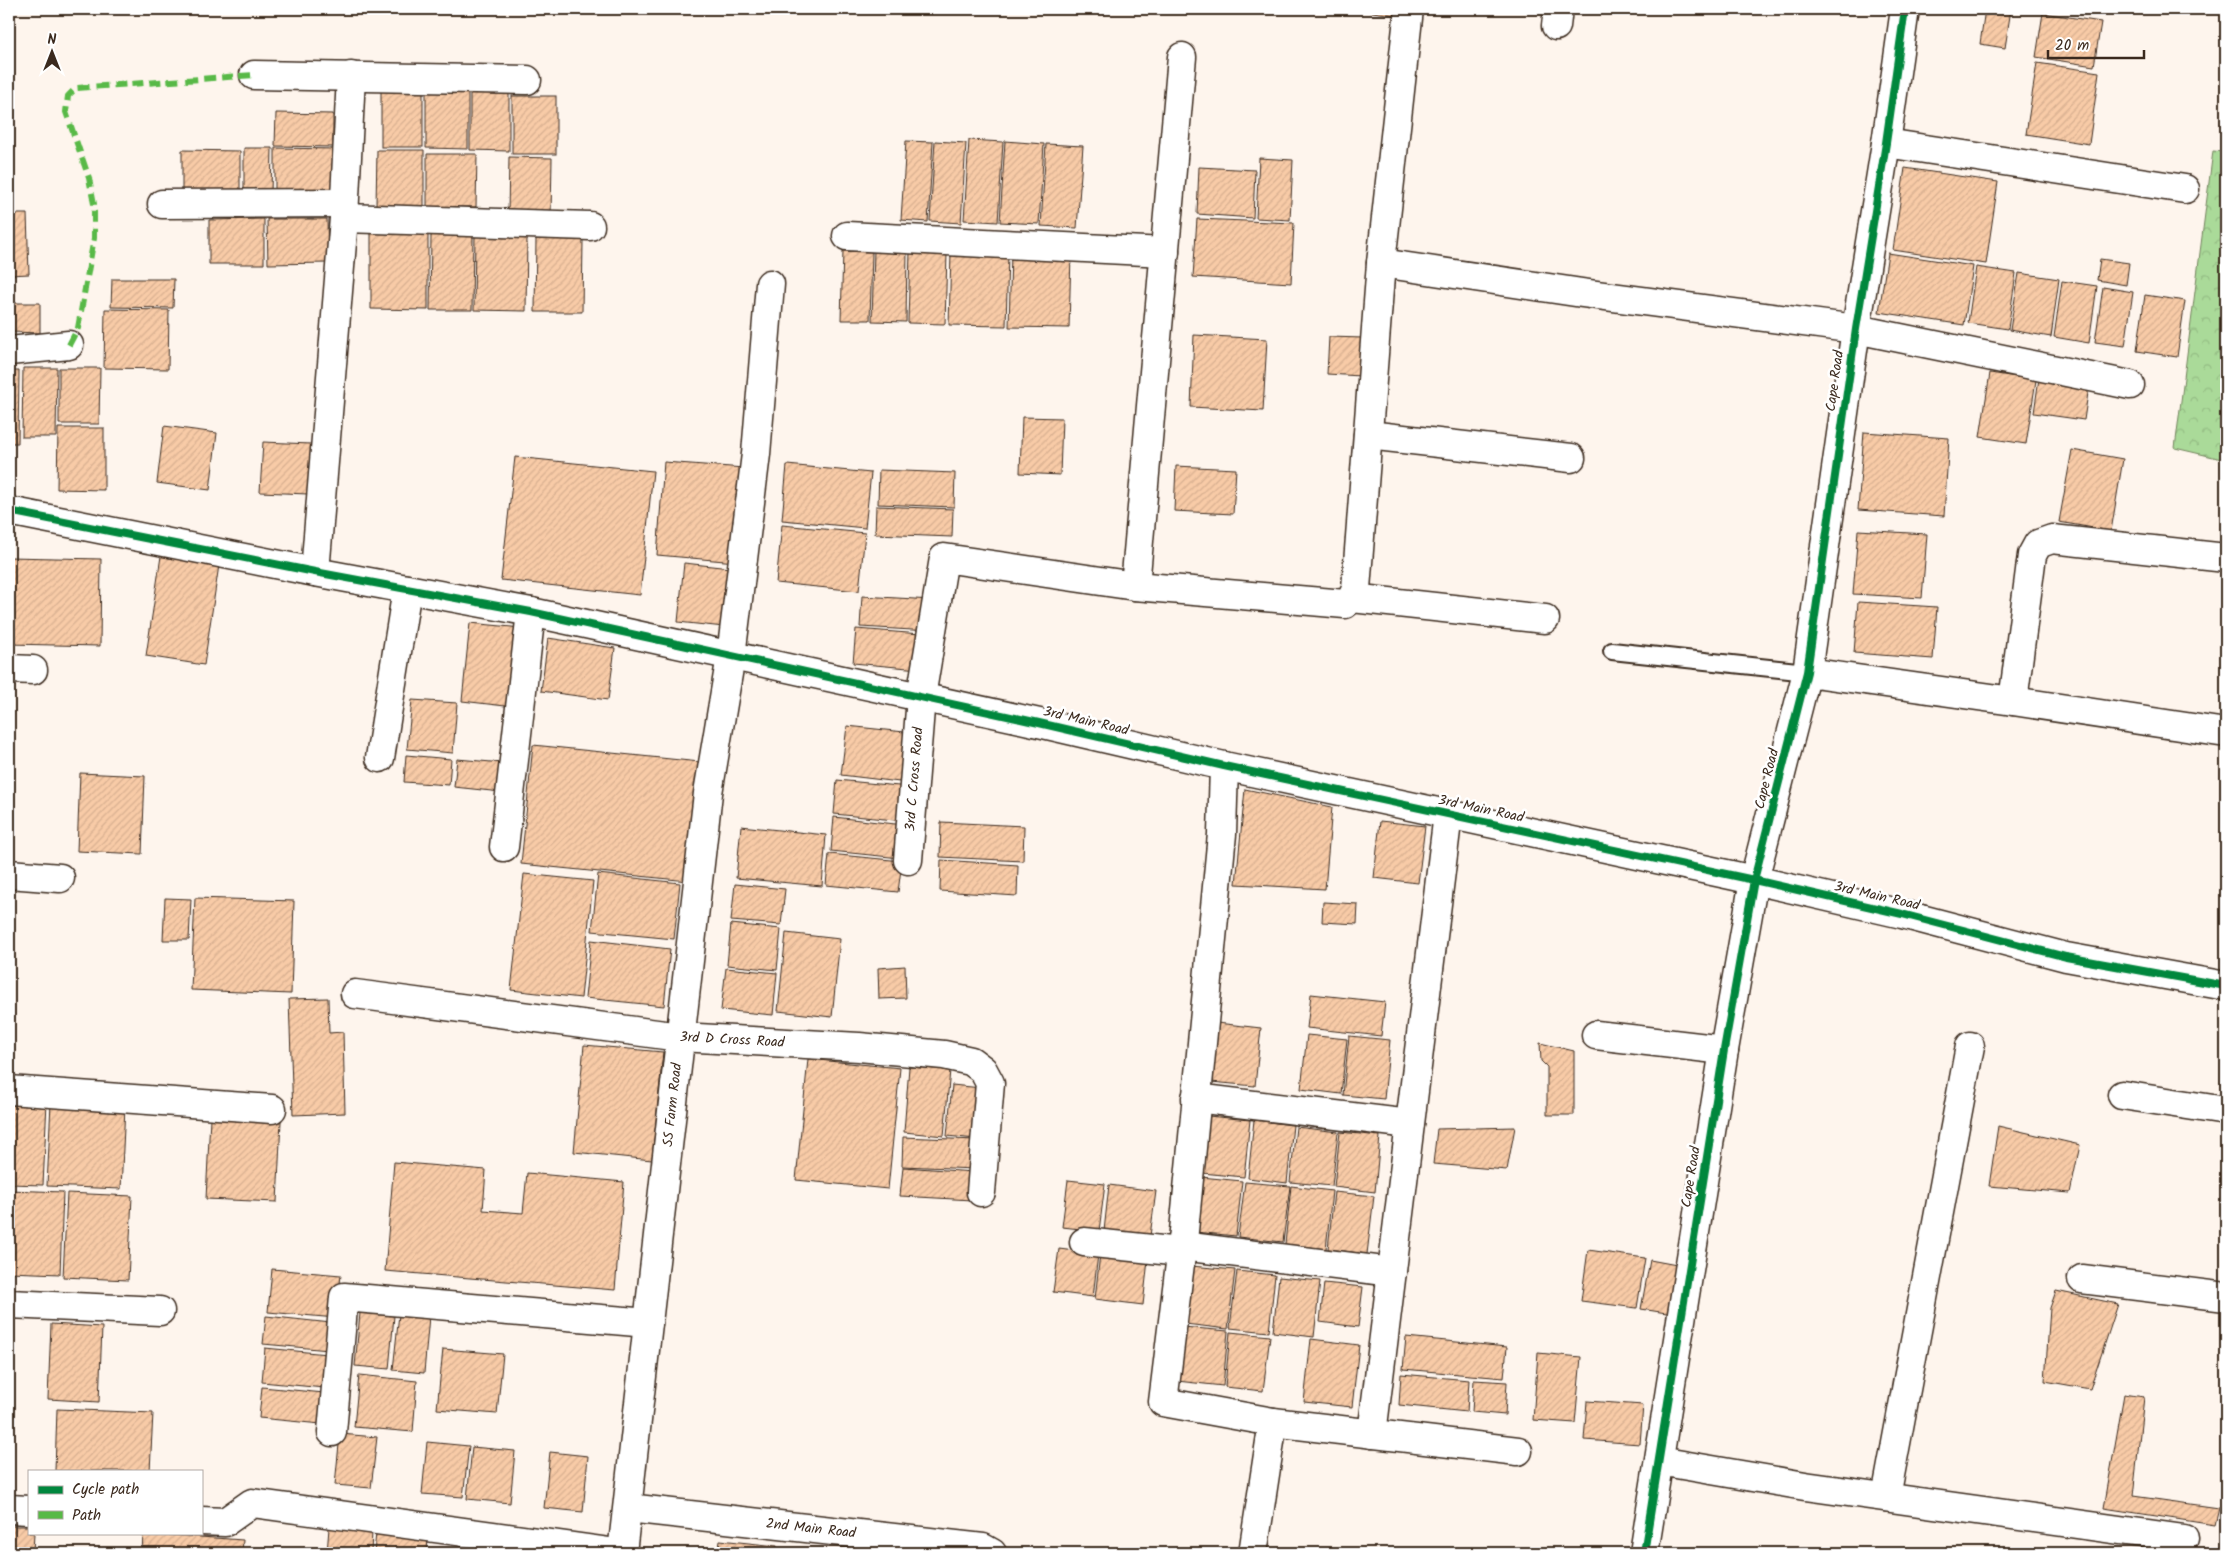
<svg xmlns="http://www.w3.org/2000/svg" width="2235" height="1562" viewBox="0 0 2235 1562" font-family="Kalam,sans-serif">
<defs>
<pattern id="forest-crowns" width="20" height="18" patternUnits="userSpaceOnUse" patternTransform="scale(1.25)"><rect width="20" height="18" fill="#aada99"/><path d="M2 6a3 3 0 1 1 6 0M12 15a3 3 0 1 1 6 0" fill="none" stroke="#93bb83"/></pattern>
<pattern id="building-hatch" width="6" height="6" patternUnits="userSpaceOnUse" patternTransform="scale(1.25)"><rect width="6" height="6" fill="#f8cba7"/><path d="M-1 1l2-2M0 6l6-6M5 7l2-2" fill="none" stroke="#d6ae8f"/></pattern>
</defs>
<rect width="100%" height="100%" fill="#fef5ed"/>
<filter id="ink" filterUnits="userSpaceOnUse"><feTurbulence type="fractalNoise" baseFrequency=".02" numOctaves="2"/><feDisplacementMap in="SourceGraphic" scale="10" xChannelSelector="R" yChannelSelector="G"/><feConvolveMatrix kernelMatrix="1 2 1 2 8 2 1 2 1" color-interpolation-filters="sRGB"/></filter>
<g filter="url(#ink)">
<!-- forest -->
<path fill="url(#forest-crowns)" stroke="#72825c" d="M2213,151L2226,152V460L2175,448Z"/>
<!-- building -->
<g fill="url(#building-hatch)" stroke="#3b2a1e">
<path d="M1351,9H1402L1401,16Z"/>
<path d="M1985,9H2011L2005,48L1980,44Z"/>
<path d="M2043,13L2101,22L2094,66L2036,57Z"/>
<path d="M2037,63L2099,72L2089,144L2026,134Z"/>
<rect x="381" y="88" width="42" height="59"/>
<path d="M426,90L468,91V149L426,148Z"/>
<path d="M470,92H509V151L470,150Z"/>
<rect x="512" y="96" width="44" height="58"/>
<path d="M276,113L333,114V147L275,146Z"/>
<path d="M969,140L1003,142L998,222L964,220Z"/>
<path d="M906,141L933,142L928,222L901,220Z"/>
<path d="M935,141L966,143L961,223L930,221Z"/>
<path d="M1005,141L1044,144L1039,224L1000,222Z"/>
<path d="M1046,144L1083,146L1077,228L1041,226Z"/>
<path d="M244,148H272L271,194H244Z"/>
<path d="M275,148L335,149L334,195L275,194Z"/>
<path d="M182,150L240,151V197L182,196Z"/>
<path d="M377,150H424V206H376Z"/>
<path d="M427,154H477L476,207H427Z"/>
<path d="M509,157L552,158L551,215H508Z"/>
<path d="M1259,158L1293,160L1290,220L1256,218Z"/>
<path d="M1199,167L1255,170L1253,218L1197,214Z"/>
<path d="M1905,168L1998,182L1986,264L1893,250Z"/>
<path d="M9,214H27L29,274L9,275Z"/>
<path d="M264,219V264H209V220Z"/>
<path d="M267,219H327L328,263L268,264Z"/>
<path d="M1197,219L1294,223L1291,283L1193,277Z"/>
<path d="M371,230L428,231V310L371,309Z"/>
<path d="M431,234H473L472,310H430Z"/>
<path d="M475,235L527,236L526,311L474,310Z"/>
<path d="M536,239L583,240L582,312H535Z"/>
<path d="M843,251L872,252L870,320H841Z"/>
<path d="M874,251L907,252L906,322L872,321Z"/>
<path d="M910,252L947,253L945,324L908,323Z"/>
<path d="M951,253L1008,254L1006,326L949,325Z"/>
<path d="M1011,253L1071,254L1069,328L1009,327Z"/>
<path d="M1888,253L1973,266L1964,325L1879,312Z"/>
<path d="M2100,259L2129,263L2126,285L2097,280Z"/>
<path d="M1976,267L2016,273L2008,329L1968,323Z"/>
<path d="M2019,273L2059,279L2051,337L2010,330Z"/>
<path d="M112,279H174L173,308L111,307Z"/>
<path d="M2062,281L2097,286L2089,343L2054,337Z"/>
<path d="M2103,287L2133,292L2125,346L2095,342Z"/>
<path d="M2145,295L2185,301L2177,357L2137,351Z"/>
<path d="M12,303H40V333L12,332Z"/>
<path d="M105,309L169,310L168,369L104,368Z"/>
<path d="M1194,335L1267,339L1263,411L1191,407Z"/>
<path d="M1329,337L1363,338L1361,376L1327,374Z"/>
<path d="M23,368H57L56,437H22Z"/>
<path d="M59,368H100L99,424H59Z"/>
<path d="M9,371H19L18,443H9Z"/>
<path d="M1990,373L2036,380L2026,444L1980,437Z"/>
<path d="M2039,378L2089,386L2084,420L2034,413Z"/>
<path d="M1022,417L1062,418L1060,475L1020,473Z"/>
<path d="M164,426L217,433L210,490L157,483Z"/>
<path d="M58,428H104V490L57,489Z"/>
<path d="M1864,432L1949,438L1944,516L1858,510Z"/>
<path d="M263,442L311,444L308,494L260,492Z"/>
<path d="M2072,450L2123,459L2111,531L2059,522Z"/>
<path d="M515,457L653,471L640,595L501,580Z"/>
<path d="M664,462L744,468L736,562L657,555Z"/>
<path d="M787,465L871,473L865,528L782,520Z"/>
<path d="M1176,466L1236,469L1233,514L1174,511Z"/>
<path d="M879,470L955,473L954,507L878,504Z"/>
<path d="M876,506L953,509L952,537L875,534Z"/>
<path d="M782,525L865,533L859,591L776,583Z"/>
<path d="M1858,530L1927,534L1922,598L1853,594Z"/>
<path d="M161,556L219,565L204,665L146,656Z"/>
<path d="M9,557L101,559L100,646L9,644Z"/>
<path d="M684,563L730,568L724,627L678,622Z"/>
<path d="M862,596L932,600L930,631L860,627Z"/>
<path d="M1858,602L1937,607L1933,659L1854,653Z"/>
<path d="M470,623L522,628L514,707L462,701Z"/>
<path d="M856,629L921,634L919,669L853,663Z"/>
<path d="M548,638L615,648L608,700L541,691Z"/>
<path d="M412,700L457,703L453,753L407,749Z"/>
<path d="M847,726L914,733L908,783L841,775Z"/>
<path d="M533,745L700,762L688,881L521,864Z"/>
<path d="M406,755L451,759L449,785L404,782Z"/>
<path d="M457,759L503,763L501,792L454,787Z"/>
<path d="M80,773L145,776L142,854L77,851Z"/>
<path d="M837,780L909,787L905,821L834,814Z"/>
<path d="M1245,789L1332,807L1325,889L1236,884Z"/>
<path d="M834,817L904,825L900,858L831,851Z"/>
<path d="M1380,821L1425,826L1418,883L1374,878Z"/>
<path d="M941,822L1024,826L1023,861L940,857Z"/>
<path d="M741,826L826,835L822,886L736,878Z"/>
<path d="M829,854L902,861L898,892L826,885Z"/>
<path d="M941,860L1018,865L1017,896L940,891Z"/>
<path d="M524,874L593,881L581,998L511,990Z"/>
<path d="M598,874L680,883L674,939L592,931Z"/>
<path d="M735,884L785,889L781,925L731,921Z"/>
<path d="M165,898L191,899L189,940H163Z"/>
<path d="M195,898L294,901L291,994L191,990Z"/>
<path d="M1323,902L1358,904L1357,924L1322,922Z"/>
<path d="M731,924L781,929L777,970L727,965Z"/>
<path d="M786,933L840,939L832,1017L778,1011Z"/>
<path d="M591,940L670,949L664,1006L585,998Z"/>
<path d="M905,966L906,998L879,999L878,968Z"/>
<path d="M726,968L777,973L773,1015L721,1010Z"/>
<path d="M1311,994L1385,1002L1381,1036L1307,1028Z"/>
<path d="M328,998L329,1033L343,1032L345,1113L293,1115L289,999Z"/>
<path d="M1217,1023L1261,1028L1255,1086L1211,1082Z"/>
<path d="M1307,1035L1347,1039L1341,1094L1301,1089Z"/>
<path d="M1349,1036L1390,1040L1384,1099L1343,1095Z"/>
<path d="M1540,1043L1574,1051V1115H1547V1067L1541,1061Z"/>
<path d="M584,1045L663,1052L652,1160L574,1152Z"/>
<path d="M808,1059L900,1068L888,1189L796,1180Z"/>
<path d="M909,1067L950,1070L944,1136L904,1132Z"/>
<path d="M952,1085L981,1088L976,1139L947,1136Z"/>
<path d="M9,1100L47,1102L43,1185L9,1184Z"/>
<path d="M51,1103L125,1107L121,1189L47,1186Z"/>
<path d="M1208,1116L1250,1120L1244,1177L1202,1173Z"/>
<path d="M210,1118L281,1121L277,1202L206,1199Z"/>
<path d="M1254,1120L1293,1125L1287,1183L1248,1178Z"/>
<path d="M1998,1126L2080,1145L2070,1193L1989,1186Z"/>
<path d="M1296,1127L1338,1132L1332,1186L1290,1182Z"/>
<path d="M1515,1127L1507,1170L1433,1164L1437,1129Z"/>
<path d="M1340,1132L1380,1136L1375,1192L1334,1187Z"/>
<path d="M903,1137L976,1140L975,1169L902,1166Z"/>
<path d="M394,1162L486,1170L483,1210L523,1213L527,1173L624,1182L615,1290L385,1271Z"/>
<path d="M903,1167L974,1172L972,1200L900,1196Z"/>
<path d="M1201,1177L1242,1181L1236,1236L1195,1232Z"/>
<path d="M1068,1180L1105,1184L1099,1231L1062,1227Z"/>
<path d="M1245,1182L1290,1186L1283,1242L1238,1237Z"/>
<path d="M1109,1185L1156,1191L1150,1236L1104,1231Z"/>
<path d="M1291,1186L1332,1191L1326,1249L1285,1244Z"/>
<path d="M9,1190L63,1192L60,1274L9,1272Z"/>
<path d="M1334,1192L1374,1196L1367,1254L1328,1249Z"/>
<path d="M67,1193L132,1196L128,1280L63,1277Z"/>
<path d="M1059,1249L1098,1254L1093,1297L1053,1292Z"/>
<path d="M1588,1250L1645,1258L1637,1308L1581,1301Z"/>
<path d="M1100,1254L1148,1260L1143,1305L1095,1299Z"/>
<path d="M1650,1260L1682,1266L1673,1314L1641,1309Z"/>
<path d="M1191,1266L1235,1270L1228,1329L1185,1324Z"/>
<path d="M272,1269L341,1275L336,1318L268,1312Z"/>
<path d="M1237,1271L1275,1275L1269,1332L1230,1328Z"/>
<path d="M1279,1277L1320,1281L1314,1337L1273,1332Z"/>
<path d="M1324,1283L1363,1287L1358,1327L1320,1322Z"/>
<path d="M2056,1291L2118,1304L2090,1389L2045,1381L2050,1308Z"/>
<path d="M360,1313L394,1316L389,1369L355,1366Z"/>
<path d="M399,1314L429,1316L424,1373L393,1370Z"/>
<path d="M266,1316L331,1323L329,1350L263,1344Z"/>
<path d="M51,1324L102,1327L99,1402L48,1399Z"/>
<path d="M1183,1327L1228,1331L1223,1386L1177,1381Z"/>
<path d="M1230,1332L1270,1336L1263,1391L1225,1387Z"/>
<path d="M1406,1337L1507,1347L1504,1378L1403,1369Z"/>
<path d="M1311,1339L1359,1345L1352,1407L1304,1402Z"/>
<path d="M265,1348L327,1354L324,1388L262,1382Z"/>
<path d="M443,1349L503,1354L497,1414L437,1409Z"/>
<path d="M1538,1353L1581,1357L1575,1423L1533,1420Z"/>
<path d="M1401,1374L1469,1380L1467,1412L1399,1405Z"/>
<path d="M359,1375L417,1381L413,1432L354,1427Z"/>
<path d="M1474,1380L1507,1382L1505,1415L1472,1412Z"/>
<path d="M262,1387L324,1393L321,1424L259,1418Z"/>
<path d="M2124,1394L2144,1397L2133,1496L2219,1508L2215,1525L2104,1508Z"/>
<path d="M1587,1401L1643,1405L1640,1444L1584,1440Z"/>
<path d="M57,1409L153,1413L150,1471H55Z"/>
<path d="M340,1434L377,1437L371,1488L335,1485Z"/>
<path d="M427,1442L469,1446L463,1497L422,1494Z"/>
<path d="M472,1447L515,1451L510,1503L467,1499Z"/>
<path d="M550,1452L588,1456L583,1512L544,1508Z"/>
<path d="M9,1526H29V1533H34L33,1553H9Z"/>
<path d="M329,1528L372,1531L371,1553H327Z"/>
<path d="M143,1533L243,1540L242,1553H142Z"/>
<path d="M376,1533L428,1537L427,1553H374Z"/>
<path d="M720,1540L777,1546L776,1553H718Z"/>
</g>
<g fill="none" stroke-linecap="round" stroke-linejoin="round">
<!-- service casing -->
<g stroke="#3b2a1e" stroke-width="20">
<path id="service" d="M1612,651L1807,672"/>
</g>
<!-- minor casing -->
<g stroke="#3b2a1e" stroke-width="31">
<g id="minor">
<path d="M1556,26L1558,9"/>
<path d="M254,75L527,80"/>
<path d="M1886,143L2185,189"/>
<path d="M162,204L344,203"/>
<path d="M344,218L590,226"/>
<path d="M847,236L1165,252"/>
<path d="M1381,263L1582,293L1856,329L2130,385"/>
<path d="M9,351L69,345"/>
<path d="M1368,435L1571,458"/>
<path d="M9,511L315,572L531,612L1039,723L1224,766L1754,880L1902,914L2066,957L2226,986"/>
<path d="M315,572L344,218L351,76"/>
<path d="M1135,586L1182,57"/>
<path d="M1352,598L1545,619"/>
<path d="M9,669L33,670"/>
<path d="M1807,672L2013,701L2032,555L2038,544L2052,539L2226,558"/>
<path d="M2013,701L2226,733"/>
<path d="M380,758L407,589"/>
<path d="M1224,766L1222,834L1184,1231L1163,1402L1273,1422"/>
<path d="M504,847L531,612"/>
<path id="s1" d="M908,860L921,697L944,558L1135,586L1345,604L1352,598L1356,589L1381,263L1409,9"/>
<path d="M9,874L60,878"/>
<path id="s2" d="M355,994L680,1037L859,1047L944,1055L971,1061L983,1070L990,1083L981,1192"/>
<path d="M1596,1035L1724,1050"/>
<path d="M9,1090L272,1109"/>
<path d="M2122,1095L2226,1111"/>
<path d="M1196,1098L1410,1124"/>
<path d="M1084,1242L1181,1252"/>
<path d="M1182,1246L1392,1272"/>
<path d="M2082,1279L2226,1297"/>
<path d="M9,1304L160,1311"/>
<path d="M332,1432L344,1297L648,1323"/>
<path d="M1372,1434L1448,814"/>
<path d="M1659,1461L1805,1486L2184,1539"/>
<path d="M1886,1497L1970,1046"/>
<path id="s3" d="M628,1508L983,1548L992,1553"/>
<path d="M9,1509L29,1510"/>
<path d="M201,1521L225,1522L252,1503L617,1553"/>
<path id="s4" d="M622,1553L708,793L731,656L756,454L770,284"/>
<path d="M1253,1553L1273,1422L1518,1451"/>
<path d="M1644,1553L1724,1050L1754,880L1807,672L1856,329L1886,143L1905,9"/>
</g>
</g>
<!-- service -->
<use href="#service" stroke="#fff" stroke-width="16"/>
<!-- minor -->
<use href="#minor" stroke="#fff" stroke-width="28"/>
<!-- quiet -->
<path stroke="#58b947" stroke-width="6" stroke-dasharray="12 6" stroke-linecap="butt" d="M69,345L78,328L94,238V204L89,178L66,112L68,96L76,88L254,75"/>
<!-- cycleway casing -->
<g stroke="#fff" stroke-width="11">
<g id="cycleway">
<path d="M9,511L315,572L531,612L1039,723L1224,766L1754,880L1902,914L2066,957L2226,986"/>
<path d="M1644,1553L1724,1050L1754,880L1807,672L1856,329L1886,143L1905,9"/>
</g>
</g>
<!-- cycleway -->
<use href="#cycleway" stroke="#00873e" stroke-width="8"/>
</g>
</g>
<g text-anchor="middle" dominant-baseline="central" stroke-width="5" stroke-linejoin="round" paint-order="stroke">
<!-- street labels -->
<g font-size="14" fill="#3b2a1e" stroke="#fff">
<text transform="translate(1835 381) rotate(-82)">Cape Road</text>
<text transform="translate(1086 721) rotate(13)">3rd Main Road</text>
<text stroke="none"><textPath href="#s1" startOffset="81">3rd C Cross Road</textPath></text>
<text transform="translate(1767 779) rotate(-76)">Cape Road</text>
<text transform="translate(1481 809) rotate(12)">3rd Main Road</text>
<text transform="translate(1877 896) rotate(13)">3rd Main Road</text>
<text stroke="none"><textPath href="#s2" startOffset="380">3rd D Cross Road</textPath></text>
<text stroke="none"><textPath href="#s4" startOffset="451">SS Farm Road</textPath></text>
<text transform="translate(1691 1177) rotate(-81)">Cape Road</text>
<text stroke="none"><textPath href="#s3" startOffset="184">2nd Main Road</textPath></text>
</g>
</g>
<!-- margin -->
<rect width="2235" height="1562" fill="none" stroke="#fff" stroke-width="30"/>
<rect x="15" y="15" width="2205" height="1532" fill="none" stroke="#3b2a1e" stroke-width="2" filter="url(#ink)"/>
<!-- legend -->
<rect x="28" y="1470" width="175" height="65" fill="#ffffff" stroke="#b1aaa5"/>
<rect x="38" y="1486" width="25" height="8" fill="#00873e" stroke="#b1aaa5"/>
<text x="72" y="1494" font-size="15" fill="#3b2a1e">Cycle path</text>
<rect x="38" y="1511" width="25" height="8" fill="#58b947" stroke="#b1aaa5"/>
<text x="72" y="1520" font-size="15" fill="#3b2a1e">Path</text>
<!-- north arrow -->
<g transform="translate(52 52)" stroke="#ffffff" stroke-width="4" paint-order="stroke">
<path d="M0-4L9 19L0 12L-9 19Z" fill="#3b2a1e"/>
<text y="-8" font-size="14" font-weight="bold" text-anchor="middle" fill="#3b2a1e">N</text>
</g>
<!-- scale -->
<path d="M2048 50v8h96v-8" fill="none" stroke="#3b2a1e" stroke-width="2.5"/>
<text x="2055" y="50" font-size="15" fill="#3b2a1e" stroke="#ffffff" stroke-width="4" paint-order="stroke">20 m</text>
</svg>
